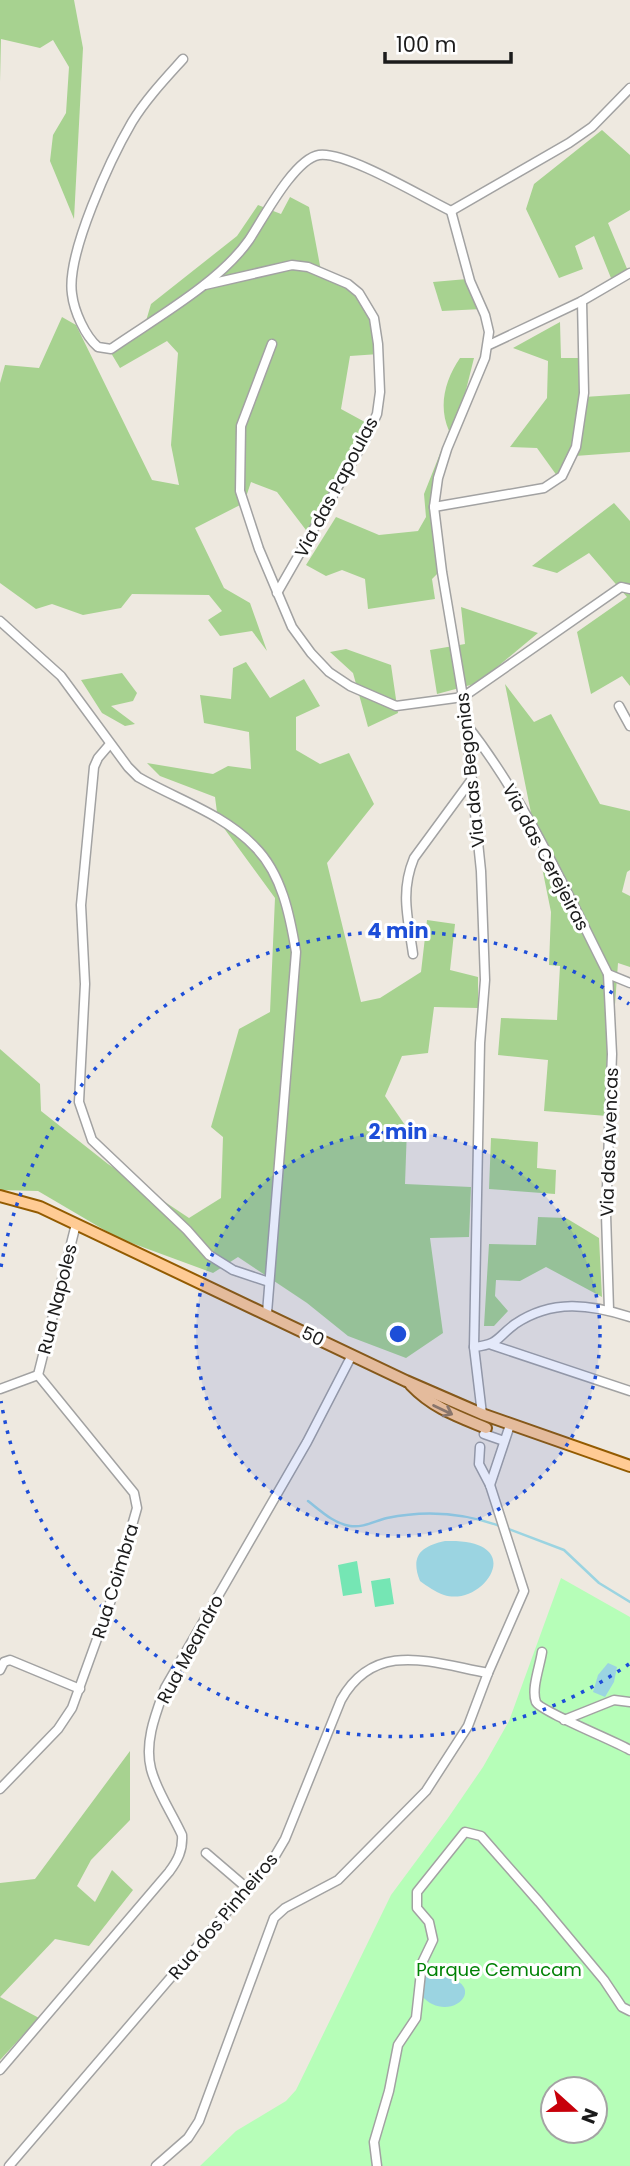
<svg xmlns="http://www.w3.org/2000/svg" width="630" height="2166" viewBox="0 0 630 2166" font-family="Poppins,sans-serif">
<rect width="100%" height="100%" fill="#eee9e0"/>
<!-- forest -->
<g fill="#a7d290">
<path d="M0,0H74L83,48L74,219L50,161L53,135L66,113L69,67L53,40L40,48L1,39L0,82Z"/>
<path d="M602,130L630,155V210L608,223L628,271L611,278L594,236L575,246L583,269L559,278L526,209L534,184Z"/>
<path d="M290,197L309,207L321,271L357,286L378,316L379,354L350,356L341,409L374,427L309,534L277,492L251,482L244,503L195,528L224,588L250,603L267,651L252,631L220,636L208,620L222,611L209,595L132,594L121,608L83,615L52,604L36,609L0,583V383L5,365L39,368L62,317L76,325L152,480L179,485L171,445L178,353L167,341L120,368L108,348L146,321L151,304L237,236L258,205L281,214Z"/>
<path d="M467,279L482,309L442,311L433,282Z"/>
<path d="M560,322L561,358H584V397L630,394V452L575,456L560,480L537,448L510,447L547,398L548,361L513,348Z"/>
<path d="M460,358H474L460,414L431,506L441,570L432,579L435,599L368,609L365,579L342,570L326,576L306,565L336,517L379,535L418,531L426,517L424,494L449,431C438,406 445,380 460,358Z"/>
<path d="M614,503L630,521V686L622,676L591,694L577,632L627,597L589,553L557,573L532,566Z"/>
<path d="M461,607L538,633L478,683L437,694L430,650L465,644Z"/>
<path d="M346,649L391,665L398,713L368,727L353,673L330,652Z"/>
<path d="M246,662L270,698L304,679L320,706L296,717V750L320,764L349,753L374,804L327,863L361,1002L380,998L421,972L427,920L455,924L450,970L478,977V1008L434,1007L428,1053L402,1056L385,1096L407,1128L405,1184L471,1187L469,1237L430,1238L443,1333L406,1358L348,1336L307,1303L238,1257L213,1273L118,1238L38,1191L0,1190V1049L40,1084L41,1111L108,1164L189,1218L221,1198L223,1137L211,1127L239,1029L270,1012L275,898L218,820L215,797L160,776L147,763L213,774L228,766L251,769L249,732L204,723L200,695L231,699L233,668Z"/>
<path d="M122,673L137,693L133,701L111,706L135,724L125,726L102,713L81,680Z"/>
<path d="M505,684L534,722L551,714L600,804L630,811V870L627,872L622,892L630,896V967L618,963L607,1116L544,1111L548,1060L498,1055L501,1018L557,1020L560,966L549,965L551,912Z"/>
<path d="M491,1138L538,1142L537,1168L556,1170L555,1194L489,1189Z"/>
<path d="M538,1217L566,1218L599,1238L602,1297L546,1267L520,1281L496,1280L495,1296L508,1311L494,1326H484L489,1244L536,1245Z"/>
<path d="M130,1751V1820L91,1860L77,1886L95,1902L112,1870L133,1890L89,1946L55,1939L0,1997V1883L35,1879Z"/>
<path d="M0,1997L39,2018L0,2060Z"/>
</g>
<!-- park -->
<path fill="#b6feb8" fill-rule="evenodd" d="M561,1578L630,1617V2166H200L236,2131L286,2101L296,2090L391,1895L448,1818L483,1767L509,1721ZM553,2089H595V2131H553Z"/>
<!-- pitch -->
<g fill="#75e6b4">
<path d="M357,1561L362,1593L343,1596L338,1565Z"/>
<path d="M390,1578L394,1604L375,1607L371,1581Z"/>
</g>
<!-- water -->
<g fill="#9bd4e1">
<path d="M445,1541C532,1538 483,1608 444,1595C435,1592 427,1586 420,1581C410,1556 421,1546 445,1541Z"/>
<path d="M608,1663L617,1667L614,1682L605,1697L593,1692L598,1675Z"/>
<path d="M429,1974C436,1976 445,1976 451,1978C487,1991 446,2025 421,1995L423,1980Z"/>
</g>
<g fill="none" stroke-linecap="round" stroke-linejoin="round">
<!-- stream -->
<g stroke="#9bd4e1" stroke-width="2.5">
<path d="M308,1501C321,1511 333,1523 350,1526C363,1528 375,1521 387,1518C425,1510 464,1513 500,1526"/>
<path d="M506,1528L564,1550L599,1583L630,1602"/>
</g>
<!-- minor casing -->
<g stroke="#a2a2a2" stroke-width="11">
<g id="minor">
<path d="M183,59C165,79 146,99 132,122C111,158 66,254 72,294C74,311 85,336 98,347L111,349C154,319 219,283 249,240C263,219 294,159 319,155C346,151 424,198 451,211"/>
<path d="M451,211L470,281L485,315L489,332L485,358L447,449L438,478L434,507L442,572L463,697L481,871L485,980L480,1043L474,1347L482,1414"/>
<path d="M451,211L569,143L592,127L630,88"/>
<path d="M205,285L292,265L308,267L348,284L359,293L374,318L378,344L380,392L377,414L367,436L277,593"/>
<path d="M272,344L241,426L240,491L259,549L292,627L311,653L329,672L350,686L396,706L463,697L621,587L630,589"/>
<path d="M489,345L582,301L630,273"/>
<path d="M434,507L544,488L562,476L576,447L584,393L582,301"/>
<path d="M0,621L61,676L128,767L138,777C176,799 224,814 255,847C282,874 290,916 296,952L267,1313"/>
<path d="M619,706L630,726"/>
<path d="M466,724C525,799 565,889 608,974L630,983"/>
<path d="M110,744L98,758L94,767L81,905L85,984L79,1102L92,1140L187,1230L209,1255L233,1270L269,1282"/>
<path d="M413,954C408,918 400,892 414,858L472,779"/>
<path d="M608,974L612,1054L606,1214L609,1310"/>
<path d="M492,1345L630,1391"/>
<path d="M474,1347C500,1344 496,1338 515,1324C552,1299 590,1304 630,1317"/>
<path d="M38,1375L76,1224"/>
<path d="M0,1389L38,1375"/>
<path d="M484,1434L504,1441"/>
<path d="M490,1485L510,1425"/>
<path d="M542,1652C540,1666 531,1689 536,1702C540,1711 615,1741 630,1750"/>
<path d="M0,1670L4,1662L10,1660L80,1689"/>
<path d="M564,1720L614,1700L630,1702"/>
<path d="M0,1789L58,1729L72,1708L110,1603L137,1508L134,1493L38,1375"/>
<path d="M206,1853L248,1889"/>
<path d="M0,2070L169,1872C178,1860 183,1850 182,1835C172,1813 157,1792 151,1769C144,1742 156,1713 165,1688L307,1442L352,1355"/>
<path d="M9,2166L275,1856L285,1839L341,1700C375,1639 432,1663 488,1673"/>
<path d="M156,2166L188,2138L199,2121L274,1918L285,1908L338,1880L426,1791L468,1726L488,1673L524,1591L490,1485L479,1464L480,1447"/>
<path d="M377,2166L374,2142L389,2091L398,2045L416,2018L422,1963L433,1940L429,1922L417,1908V1892L465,1832L481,1836L539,1902L604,1980L622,2007L630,2011"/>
</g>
</g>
<!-- major casing -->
<g stroke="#935b00" stroke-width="14">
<g id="major">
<path d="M0,1196L40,1207L406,1381L482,1414L630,1466"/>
<path d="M411,1385C433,1408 457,1416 486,1428"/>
</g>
</g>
<!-- minor -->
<use href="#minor" stroke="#fff" stroke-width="8"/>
<!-- major -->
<use href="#major" stroke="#ffcb94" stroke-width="10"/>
</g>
<!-- one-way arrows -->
<defs><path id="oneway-shaft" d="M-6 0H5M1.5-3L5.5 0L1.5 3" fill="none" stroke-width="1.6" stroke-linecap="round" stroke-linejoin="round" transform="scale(1.75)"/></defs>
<use stroke="#987c5e" href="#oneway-shaft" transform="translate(443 1410) rotate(26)"/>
<!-- distance rings -->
<circle cx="398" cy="1334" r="202" fill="#1d4ed8" fill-opacity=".12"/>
<g fill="none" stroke="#1d4ed8" stroke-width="3.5" stroke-dasharray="3.5 7">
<circle cx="398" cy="1334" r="202"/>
<path d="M629 1664A403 403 0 0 1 1 1401M1 1267A403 403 0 0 1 629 1004"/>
</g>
<g text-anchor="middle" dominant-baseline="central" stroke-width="6" stroke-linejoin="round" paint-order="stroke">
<!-- street labels -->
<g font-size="18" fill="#1b1b1b" stroke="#fff">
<text transform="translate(336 487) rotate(-62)">Via das Papoulas</text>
<text transform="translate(470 770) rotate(-96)">Via das Begonias</text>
<text transform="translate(546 857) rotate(62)">Via das Cerejeiras</text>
<text transform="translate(609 1142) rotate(-88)">Via das Avencas</text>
<text transform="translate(57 1299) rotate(-76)">Rua Napoles</text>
<text transform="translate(313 1336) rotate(26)">50</text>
<text transform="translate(115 1581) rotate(-73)">Rua Coimbra</text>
<text transform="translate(190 1649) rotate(-62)">Rua Meandro</text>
<text transform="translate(223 1916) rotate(-50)">Rua dos Pinheiros</text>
</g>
<!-- park labels -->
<g font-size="18" fill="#018205" stroke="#fff">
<text x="499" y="1969">Parque Cemucam</text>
</g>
</g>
<circle cx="398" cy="1334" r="10" fill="#1d4ed8" stroke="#fff" stroke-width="3.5"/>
<g font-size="21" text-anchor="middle" font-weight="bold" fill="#1d4ed8" stroke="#fff" stroke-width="6" stroke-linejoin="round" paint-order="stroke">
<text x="398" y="938">4 min</text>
<text x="398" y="1139">2 min</text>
</g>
<!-- north arrow -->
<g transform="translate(574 2110) rotate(111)"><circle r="33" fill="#ffffff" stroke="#a4a4a4" stroke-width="2"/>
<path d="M0-5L12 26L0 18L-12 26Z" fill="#c7000a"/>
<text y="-10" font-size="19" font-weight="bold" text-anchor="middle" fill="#1b1b1b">N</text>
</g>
<!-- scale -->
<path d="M385 52v10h126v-10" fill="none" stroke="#1b1b1b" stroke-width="3.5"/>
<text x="396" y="52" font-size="21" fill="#1b1b1b" stroke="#ffffff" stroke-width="5" paint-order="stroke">100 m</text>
</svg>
